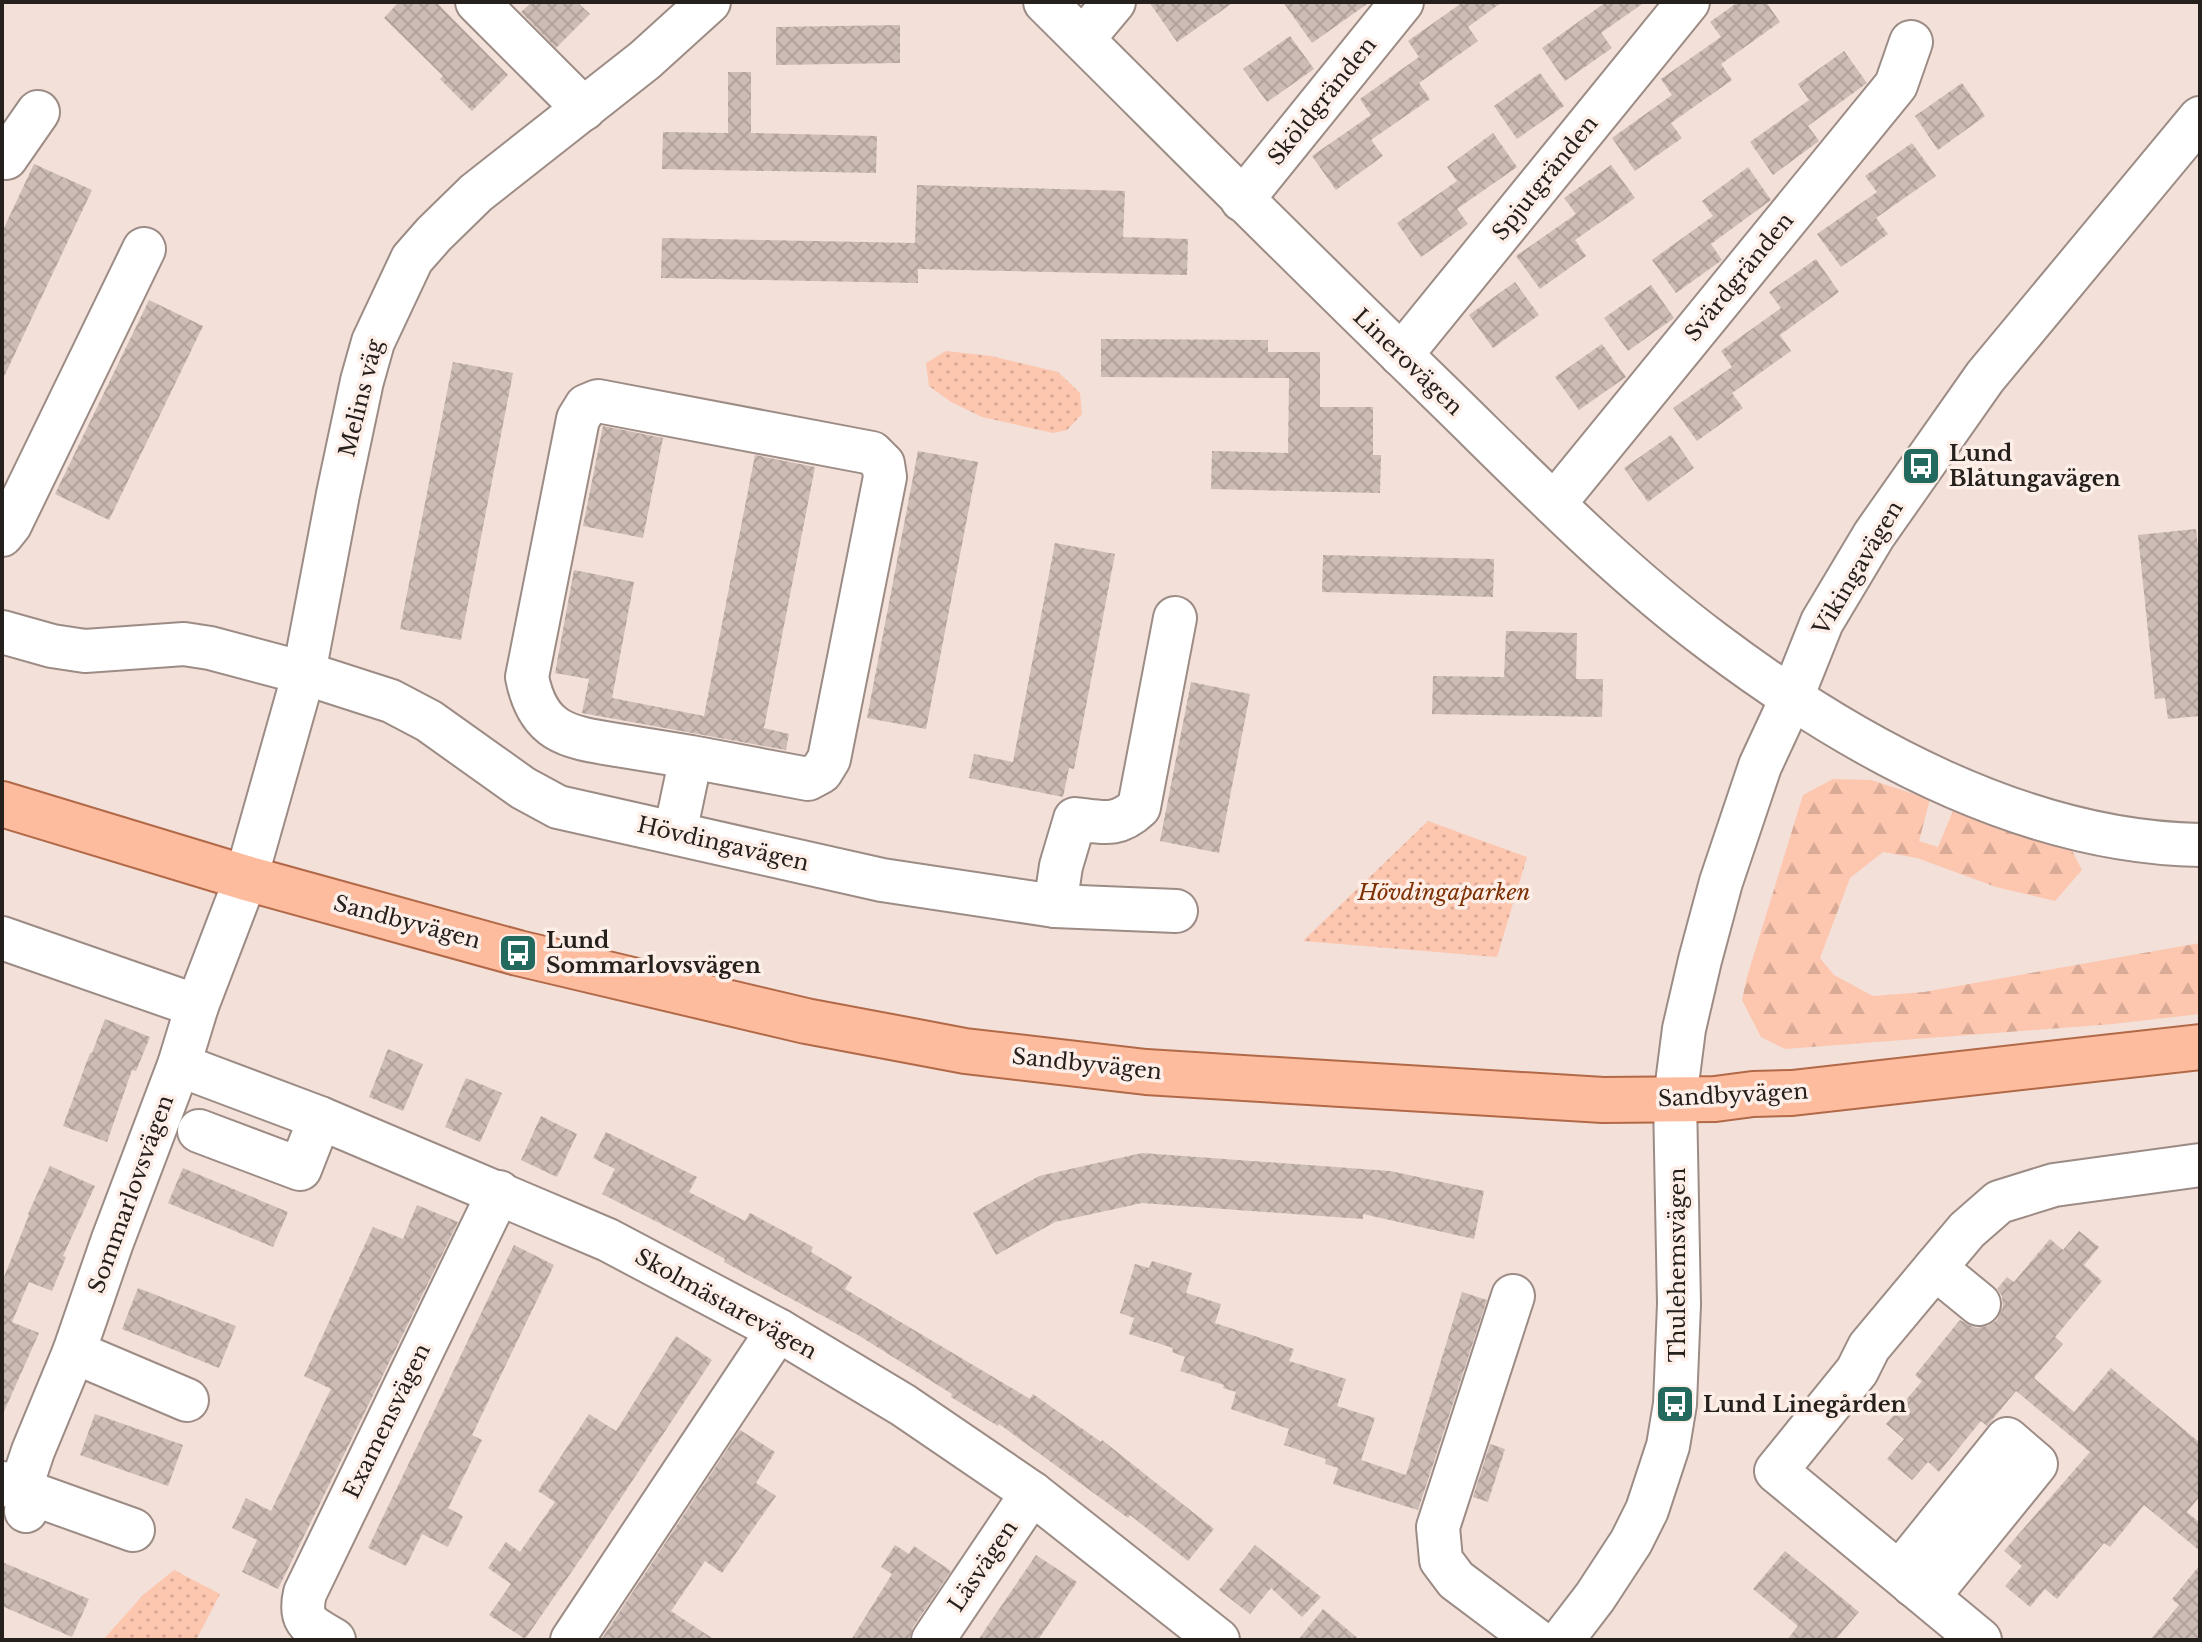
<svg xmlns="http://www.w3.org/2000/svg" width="2202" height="1642" viewBox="0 0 2202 1642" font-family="'Libre Baskerville',serif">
<defs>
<pattern id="forest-firs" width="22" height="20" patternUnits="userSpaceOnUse" patternTransform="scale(2)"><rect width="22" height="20" fill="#fdc6af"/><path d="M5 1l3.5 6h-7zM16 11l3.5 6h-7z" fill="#d9aa96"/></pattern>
<pattern id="park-dots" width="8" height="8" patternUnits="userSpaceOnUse" patternTransform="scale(2)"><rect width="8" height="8" fill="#fdc6af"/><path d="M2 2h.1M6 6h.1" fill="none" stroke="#d9aa96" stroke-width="1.8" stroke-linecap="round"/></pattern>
<pattern id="building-cross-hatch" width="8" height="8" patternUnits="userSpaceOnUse" patternTransform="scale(2)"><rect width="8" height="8" fill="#cdbcb5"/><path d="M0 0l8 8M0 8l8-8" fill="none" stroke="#b0a19b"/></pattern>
</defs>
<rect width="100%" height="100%" fill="#f2e0d9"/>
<!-- forest -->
<path fill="url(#forest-firs)" d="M1833,779L1871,780L1930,799L1919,841L1938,847L1955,806L2069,845L2082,870L2055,901L1996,887L1917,858L1883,852L1850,878L1820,958L1834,975L1873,996L1924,992L2200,943V1014L2113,1024L1785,1049L1761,1037L1742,1000L1747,977L1803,795Z"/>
<!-- park -->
<g fill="url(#park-dots)">
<path d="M946,351L991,356L1058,372L1080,393L1082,414L1067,430L1053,433L982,417L951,402L929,386L926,363Z"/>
<path d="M1428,821L1527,857L1497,957L1303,941Z"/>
<path d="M174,1570L220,1594L196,1640H103L143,1595Z"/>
</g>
<!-- building -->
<g fill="url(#building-cross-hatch)">
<path d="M399,2H436L508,75L472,111L440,79L443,76L384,18Z"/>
<path d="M532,2H577L590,14L556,48L521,12Z"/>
<path d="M1149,2H1234L1177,42Z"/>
<path d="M1283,2H1370L1312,43Z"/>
<path d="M1463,2H1502L1468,27L1478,41L1419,83L1430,99L1371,140L1383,156L1336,190L1312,156L1371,115L1360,99L1419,57L1408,41Z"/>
<path d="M1606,2H1645L1601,33L1612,48L1565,81L1542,48Z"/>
<path d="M1738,2H1766L1780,22L1721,64L1732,80L1671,123L1682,138L1635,171L1612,138L1672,95L1661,79L1721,37L1710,22Z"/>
<path d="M900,25V63L776,65V27Z"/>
<path d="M1290,36L1314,69L1267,102L1243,69Z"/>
<path d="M1844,51L1867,83L1808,126L1819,141L1773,175L1750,142L1809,100L1798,84Z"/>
<path d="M728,72H751V133L877,136L876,173L662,169L663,132L728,133Z"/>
<path d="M1540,73L1564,106L1517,139L1494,106Z"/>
<path d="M1962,83L1985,116L1938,150L1915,116Z"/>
<path d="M1493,133L1517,167L1457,209L1468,224L1421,257L1397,223L1457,181L1447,167Z"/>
<path d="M1912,143L1936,176L1876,218L1888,234L1841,267L1817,234L1877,192L1865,176Z"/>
<path d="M34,164L92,190L2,381V232Z"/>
<path d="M1611,165L1635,198L1575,240L1586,256L1540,289L1516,256L1576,214L1564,198Z"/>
<path d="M1748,167L1771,200L1711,244L1722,260L1676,293L1652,260L1713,216L1702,201Z"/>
<path d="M917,185L1125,191L1123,237L1188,239L1187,275L918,269V283L661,278L662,238L915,243Z"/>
<path d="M1816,259L1839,292L1780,335L1791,351L1732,393L1743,408L1697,441L1673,408L1732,367L1721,351L1781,308L1769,292Z"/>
<path d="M1515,282L1539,315L1493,348L1469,315Z"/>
<path d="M1651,285L1674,318L1628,351L1604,318Z"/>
<path d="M149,300L203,326L109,520L55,494Z"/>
<path d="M1101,339L1268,340V352H1320V407H1373V455H1381L1380,493L1211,489L1212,451L1288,453L1289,378L1101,377Z"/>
<path d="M1602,344L1626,377L1579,410L1555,377Z"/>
<path d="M453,362L513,373L461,640L400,629Z"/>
<path d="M603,426L663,438L643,538L583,526Z"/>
<path d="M1671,435L1694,468L1648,502L1624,468Z"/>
<path d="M918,451L978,462L926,729L867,718Z"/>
<path d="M755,455L815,467L764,728L789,734L786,750L582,713L589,679L555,673L574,570L634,582L612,698L704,716Z"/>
<path d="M2196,529L2200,564V716L2168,719L2165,698L2155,699L2138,535Z"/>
<path d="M1055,543L1115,554L1074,769L1069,768L1063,797L969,778L974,754L1013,762Z"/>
<path d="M1323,555L1494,559L1493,597L1322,592Z"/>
<path d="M1506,631L1577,633L1576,679H1603L1602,717L1432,714L1433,676L1504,677Z"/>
<path d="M1191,682L1250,694L1219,853L1160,841Z"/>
<path d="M105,1019L150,1037L136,1071L132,1070L107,1142L63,1126L90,1053H92Z"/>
<path d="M388,1049L423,1064L403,1111L369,1097Z"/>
<path d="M466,1078L502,1093L480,1142L445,1127Z"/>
<path d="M541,1116L577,1134L557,1177L521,1160Z"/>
<path d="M606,1132L697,1177L689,1192L745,1221L750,1213L813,1247L811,1252L852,1277L845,1289L1030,1399L1033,1394L1101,1442L1102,1440L1214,1529L1188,1561L1130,1515L1128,1518L999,1424L998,1426L951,1397L952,1394L858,1335L724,1262L725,1259L669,1228L602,1194L615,1169L593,1158Z"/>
<path d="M1142,1153L1390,1171L1484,1191L1474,1239L1363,1214V1219L1142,1203L1055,1222L996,1255L973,1213L1039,1176Z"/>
<path d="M50,1166L95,1186L63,1256L66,1257L52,1291L29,1282L12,1322L39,1333L2,1416V1282L29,1215L28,1214Z"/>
<path d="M183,1168L288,1212L273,1247L168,1203Z"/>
<path d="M417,1205L458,1222L278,1589L242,1572L257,1540L232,1528L246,1498L271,1511L331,1389L304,1376L373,1227L403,1239Z"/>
<path d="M2079,1231L2099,1247L2084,1265L2102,1281L2055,1337L2063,1344L2034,1378L2074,1412L2111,1368L2200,1443V1496L2187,1512L2200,1523V1551L2144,1505L2110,1547L2104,1543L2057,1599L2045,1589L2030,1607L2005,1586L2022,1566L2004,1551L2090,1452L2016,1391L1987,1426L1981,1421L1939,1472L1928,1462L1912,1480L1887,1459L1904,1439L1886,1424L1922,1381L1915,1375L1960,1320L1976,1328L1988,1326L1997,1320L2003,1307L2002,1296L1997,1289L2007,1277L2014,1282L2050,1239L2063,1250Z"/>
<path d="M514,1245L554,1265L472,1435L482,1440L448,1508L463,1516L448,1547L422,1534L406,1566L368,1548Z"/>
<path d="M1152,1261L1192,1273L1186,1293L1221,1304L1215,1323L1294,1349L1289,1361L1346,1379L1337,1406L1375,1418L1361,1460L1406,1475L1462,1292L1487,1300L1418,1510L1333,1484L1338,1468L1325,1464L1326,1459L1284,1445L1289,1429L1231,1409L1236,1392L1223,1388L1224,1385L1180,1371L1185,1357L1172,1352L1173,1348L1129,1334L1134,1318L1120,1313L1135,1264L1149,1268Z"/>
<path d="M138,1288L236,1326L219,1368L122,1329Z"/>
<path d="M676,1336L712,1360L586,1551L525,1639L489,1615L511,1584L488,1568L506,1542L520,1552L555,1502L538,1491L589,1414L616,1431Z"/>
<path d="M95,1414L183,1445L168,1486L80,1455Z"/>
<path d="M740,1430L775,1452L756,1483L776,1496L722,1573L705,1561L671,1611L715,1640H601Z"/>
<path d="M1490,1444L1505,1449L1488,1502L1473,1497Z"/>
<path d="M895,1545L909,1554L914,1546L951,1571L913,1627L909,1640H851L892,1574L881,1567Z"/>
<path d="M1255,1545L1321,1597L1302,1617L1271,1588L1250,1614L1219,1590Z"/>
<path d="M1785,1551L1859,1612L1835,1640H1787L1798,1626L1753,1589Z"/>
<path d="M1036,1555L1077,1582L1038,1640H978Z"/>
<path d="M2,1562L89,1599L72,1637L2,1606Z"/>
<path d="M2200,1565V1640H2150L2179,1605L2172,1599Z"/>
<path d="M1323,1609L1360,1640H1298Z"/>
</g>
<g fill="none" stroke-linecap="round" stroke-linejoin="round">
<!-- minor casing -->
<g stroke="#9c8c85" stroke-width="46">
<g id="minor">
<path d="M477,2L584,109"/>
<path d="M1045,2C1172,128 1298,255 1426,379C1519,469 1610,565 1713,642C1851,746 2024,842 2200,845"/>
<path d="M1083,39L1114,2"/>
<path d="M2,156L6,158L38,112"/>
<path d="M1242,200L1402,2"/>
<path d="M1401,355L1688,2"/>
<path d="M1554,504L1896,85L1911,42"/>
<path d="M2,535L10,525L144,249"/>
<path d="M2,632L52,646L85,651L184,644L210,648L304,673L391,701L429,721L523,788L558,807L882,880L1055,906L1176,911"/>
<path d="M675,833L691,757L808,779L821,772L829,759L885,477L883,464L872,453L598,401L586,406L578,419L527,677C538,733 567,737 617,745C642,749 666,753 691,757"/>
<path d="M1055,906L1061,866L1075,819C1102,822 1117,828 1139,807L1175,618"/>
<path d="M2,938L197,1006"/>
<path d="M179,1065L320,1118L608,1240L778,1330L903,1405L1032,1493L1218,1640"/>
<path d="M199,1131L300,1169L320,1118"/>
<path d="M1935,1268L1979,1304"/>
<path d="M1513,1296L1438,1527L1441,1560L1456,1580L1536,1640"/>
<path d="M74,1352L187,1400"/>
<path d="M2,1483L133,1530"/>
<path d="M26,1511L29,1493L25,1475L33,1451L74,1352L112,1242L179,1065L197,1006L246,878L304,673L338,494L362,381L373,342L412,259L434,234L476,193L645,60L709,2"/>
<path d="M1913,1585L1920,1576L1941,1581L2036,1464L2007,1439L1912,1557L1920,1576"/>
<path d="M334,1640C311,1626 298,1623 305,1593L499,1192"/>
<path d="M572,1640L778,1330"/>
<path d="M933,1640L1032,1493"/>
<path d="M1562,1640L1595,1597L1631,1542L1647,1510L1668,1446L1675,1404L1679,1304L1675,1099L1684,1029L1700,960L1721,882L1760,766L1792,697L1822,622L1874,535L1985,377L2200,118"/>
<path d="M1980,1640L1776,1471L1857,1371L1869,1347L1935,1268L1967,1230L1999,1202L2054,1185L2200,1165"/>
</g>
</g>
<!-- major casing -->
<g stroke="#b26948" stroke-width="48">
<path id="major" d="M2,804L246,878L518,953L806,1021L965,1051L1146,1072L1603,1100L1715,1099L1753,1094L1792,1093L2200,1047"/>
</g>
<!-- minor -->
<use href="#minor" stroke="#fff" stroke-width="42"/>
<!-- major -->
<use href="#major" stroke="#febc9f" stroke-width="44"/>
</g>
<!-- icons -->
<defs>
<g id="bus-square" transform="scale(2)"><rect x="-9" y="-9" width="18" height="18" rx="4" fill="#23695d" stroke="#fdeee8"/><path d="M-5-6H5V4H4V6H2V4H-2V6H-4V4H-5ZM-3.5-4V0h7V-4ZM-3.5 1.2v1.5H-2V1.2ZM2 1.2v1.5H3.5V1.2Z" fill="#fff"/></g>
</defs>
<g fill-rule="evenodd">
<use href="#bus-square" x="1921" y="466"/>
<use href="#bus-square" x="518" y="953"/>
<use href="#bus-square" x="1675" y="1404"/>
</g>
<g text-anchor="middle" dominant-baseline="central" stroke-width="7" stroke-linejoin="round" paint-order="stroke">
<!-- street labels -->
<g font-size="22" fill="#26201d" stroke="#fdeee8">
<text transform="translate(1322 101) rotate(-51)">Sköldgränden</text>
<text transform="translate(1545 178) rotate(-51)">Spjutgränden</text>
<text transform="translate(1739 277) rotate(-51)">Svärdgränden</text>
<text transform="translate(1408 362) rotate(44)">Linerovägen</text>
<text transform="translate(361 398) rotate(-76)">Melins väg</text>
<text transform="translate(1858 568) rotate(-59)">Vikingavägen</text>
<text transform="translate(723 844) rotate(13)">Hövdingavägen</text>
<text transform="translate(407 922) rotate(15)">Sandbyvägen</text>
<text transform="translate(1087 1064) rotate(6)">Sandbyvägen</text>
<text transform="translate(1733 1095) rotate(-3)">Sandbyvägen</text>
<text transform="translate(131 1194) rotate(-70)">Sommarlovsvägen</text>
<text transform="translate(1677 1265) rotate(-90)">Thulehemsvägen</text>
<text transform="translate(726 1304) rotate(29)">Skolmästarevägen</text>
<text transform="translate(387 1421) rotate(-64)">Examensvägen</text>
<text transform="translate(983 1566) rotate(-56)">Läsvägen</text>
</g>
<!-- poi labels -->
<g font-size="22" font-weight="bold" fill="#26201d" stroke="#fdeee8" text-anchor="start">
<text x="1949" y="453">Lund<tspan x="1949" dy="25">Blåtungavägen</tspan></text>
<text x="546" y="940">Lund<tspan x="546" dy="25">Sommarlovsvägen</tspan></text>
<text x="1703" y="1404">Lund Linegården</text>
</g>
<!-- park labels -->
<g font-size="22" font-style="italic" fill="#7d3003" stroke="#fdeee8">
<text x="1444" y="892">Hövdingaparken</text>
</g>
</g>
<!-- border -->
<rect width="2202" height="1642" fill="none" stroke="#26201d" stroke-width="8"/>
</svg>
